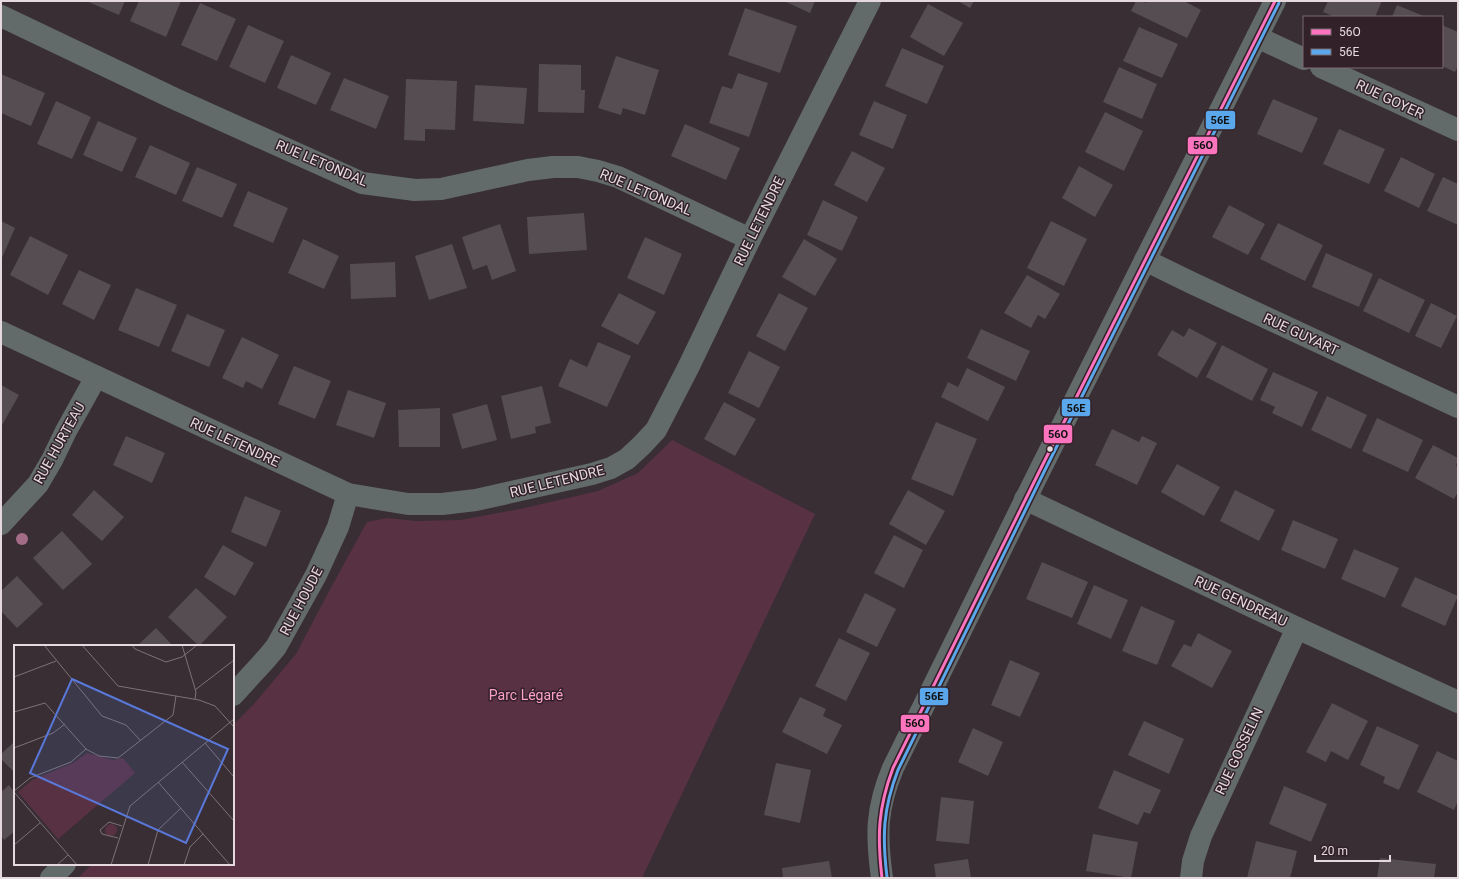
<svg xmlns="http://www.w3.org/2000/svg" width="1459" height="879" viewBox="0 0 1459 879" font-family="Roboto,sans-serif">
<rect width="100%" height="100%" fill="#382e33"/>
<!-- green -->
<path fill="#583143" d="M672,440L815,514L642,878H78L92,864H233V725L252,706L296,654L328,593L367,522L387,518L416,521L460,520L520,509L598,491L638,473Z"/>
<!-- building -->
<g fill="#554d51">
<path d="M86,1H125L119,15Z"/>
<path d="M139,1H181L166,37L130,21Z"/>
<path d="M784,1H815L810,13Z"/>
<path d="M958,1H974L970,8Z"/>
<path d="M1136,1H1142L1146,3L1147,1H1184L1201,10L1187,38L1131,11Z"/>
<path d="M1328,1H1382L1375,17H1335L1323,12Z"/>
<path d="M200,3L236,19L217,61L181,45Z"/>
<path d="M928,4L963,23L944,56L910,37Z"/>
<path d="M1397,5L1426,17H1392Z"/>
<path d="M745,8L797,26L780,73L728,55Z"/>
<path d="M248,25L284,41L265,83L229,67Z"/>
<path d="M1442,25L1458,32V66L1455,72L1442,66Z"/>
<path d="M1139,27L1178,44L1162,78L1123,61Z"/>
<path d="M902,48L944,66L927,104L885,86Z"/>
<path d="M291,55L331,73L316,105L277,88Z"/>
<path d="M616,56L659,70L645,115L623,108L621,115L598,108Z"/>
<path d="M539,64L581,65V90H585L584,113L538,112Z"/>
<path d="M1119,67L1157,84L1142,119L1103,102Z"/>
<path d="M738,73L768,83L749,137L709,123L722,86L732,89Z"/>
<path d="M1,74L45,93L31,126L1,113Z"/>
<path d="M344,78L389,96L376,129L330,110Z"/>
<path d="M406,79L457,81L455,130L425,129V141L404,140Z"/>
<path d="M475,85L527,88L524,124L473,121Z"/>
<path d="M1273,99L1318,118L1302,153L1257,134Z"/>
<path d="M56,101L91,117L72,159L37,144Z"/>
<path d="M874,101L907,115L893,149L859,135Z"/>
<path d="M1105,112L1143,131L1124,171L1085,152Z"/>
<path d="M98,121L137,138L122,172L83,155Z"/>
<path d="M685,124L740,148L726,180L671,156Z"/>
<path d="M1339,129L1385,149L1369,184L1323,164Z"/>
<path d="M150,145L190,163L176,195L135,177Z"/>
<path d="M852,151L885,168L867,202L834,185Z"/>
<path d="M1401,157L1435,174L1419,208L1384,191Z"/>
<path d="M1079,166L1113,185L1095,217L1062,198Z"/>
<path d="M197,167L237,184L222,218L182,201Z"/>
<path d="M1443,177L1458,184V225L1427,211Z"/>
<path d="M248,191L288,208L273,243L233,226Z"/>
<path d="M823,200L858,217L842,251L807,235Z"/>
<path d="M1229,205L1265,224L1248,255L1212,237Z"/>
<path d="M584,213L587,250L529,254L527,217Z"/>
<path d="M1,221L15,228L1,260Z"/>
<path d="M1051,221L1087,239L1064,286L1027,268Z"/>
<path d="M1278,223L1323,245L1305,281L1260,259Z"/>
<path d="M500,224L516,271L492,280L487,265L473,270L462,237Z"/>
<path d="M30,236L68,255L48,295L10,275Z"/>
<path d="M645,237L682,254L664,295L627,278Z"/>
<path d="M303,239L339,256L324,289L288,273Z"/>
<path d="M804,239L837,259L815,296L782,277Z"/>
<path d="M452,244L467,288L429,300L415,256Z"/>
<path d="M1326,253L1373,274L1359,307L1312,287Z"/>
<path d="M395,262L396,297L351,299L350,264Z"/>
<path d="M79,270L111,285L94,320L62,304Z"/>
<path d="M1027,275L1060,294L1045,319L1038,315L1031,328L1004,313Z"/>
<path d="M1379,278L1425,300L1409,333L1363,311Z"/>
<path d="M136,288L177,305L159,347L118,330Z"/>
<path d="M619,293L656,312L638,345L601,326Z"/>
<path d="M779,293L808,308L785,351L756,336Z"/>
<path d="M1431,303L1457,316L1441,348L1415,336Z"/>
<path d="M187,314L225,330L209,367L171,351Z"/>
<path d="M1189,328L1217,343L1197,378L1157,355L1172,330L1184,337Z"/>
<path d="M981,329L1030,351L1016,381L967,358Z"/>
<path d="M242,337L279,355L262,389L246,381L243,388L222,378Z"/>
<path d="M598,342L631,356L607,407L558,386L570,359L587,367Z"/>
<path d="M1222,345L1268,369L1252,401L1206,377Z"/>
<path d="M749,351L780,367L759,408L728,393Z"/>
<path d="M294,366L331,381L315,419L278,404Z"/>
<path d="M967,368L1005,387L988,421L941,397L948,382L958,387Z"/>
<path d="M1273,372L1318,392L1302,427L1272,413L1275,407L1260,400Z"/>
<path d="M1,385L19,395L1,427Z"/>
<path d="M542,386L551,423L535,427L536,433L511,439L501,396Z"/>
<path d="M348,390L386,403L374,438L336,425Z"/>
<path d="M1327,396L1367,415L1351,449L1311,430Z"/>
<path d="M724,402L756,419L735,456L704,439Z"/>
<path d="M487,404L497,440L462,449L452,414Z"/>
<path d="M440,408V447H399L398,410Z"/>
<path d="M1377,418L1423,440L1408,472L1362,451Z"/>
<path d="M936,422L977,439L953,496L911,479Z"/>
<path d="M1112,429L1139,442L1142,436L1157,443L1137,485L1095,465Z"/>
<path d="M126,436L165,453L152,483L113,465Z"/>
<path d="M1433,445L1458,458L1456,466L1458,467V492L1454,499L1415,478Z"/>
<path d="M1177,464L1220,487L1204,516L1161,492Z"/>
<path d="M94,490L124,517L102,541L72,515Z"/>
<path d="M908,490L945,511L926,545L889,524Z"/>
<path d="M1235,490L1275,510L1259,541L1220,521Z"/>
<path d="M245,496L281,511L266,547L231,532Z"/>
<path d="M1293,520L1338,539L1325,569L1281,550Z"/>
<path d="M62,531L92,564L63,590L33,558Z"/>
<path d="M894,535L923,550L904,588L874,573Z"/>
<path d="M223,545L254,563L235,596L204,577Z"/>
<path d="M1354,549L1399,568L1385,598L1341,579Z"/>
<path d="M1042,562L1088,582L1072,618L1026,599Z"/>
<path d="M17,576L43,604L17,628L1,611V591Z"/>
<path d="M1415,577L1458,596L1445,626L1401,606Z"/>
<path d="M1094,585L1128,600L1111,639L1077,624Z"/>
<path d="M196,588L227,617L199,646L168,617Z"/>
<path d="M865,593L896,609L877,647L846,632Z"/>
<path d="M1141,606L1175,621L1157,665L1122,651Z"/>
<path d="M156,628L173,646H137Z"/>
<path d="M1198,633L1232,651L1212,688L1171,666L1184,644L1191,647Z"/>
<path d="M839,638L870,653L846,701L815,686Z"/>
<path d="M1010,660L1040,673L1020,717L991,705Z"/>
<path d="M800,697L826,709L823,716L842,725L827,754L782,732Z"/>
<path d="M1332,703L1368,721L1348,760L1331,751L1326,762L1306,752Z"/>
<path d="M1144,721L1184,739L1169,774L1128,755Z"/>
<path d="M1377,726L1419,745L1399,790L1383,783L1385,777L1360,765Z"/>
<path d="M973,728L1003,742L988,776L958,762Z"/>
<path d="M15,741V773L1,759V754Z"/>
<path d="M1437,751L1458,761V801L1454,810L1417,792Z"/>
<path d="M776,763L811,770L800,823L764,815Z"/>
<path d="M1114,770L1161,790L1150,814L1144,812L1138,825L1098,808Z"/>
<path d="M9,785L15,793V831L4,840L1,836V792Z"/>
<path d="M1284,786L1327,804L1311,842L1269,824Z"/>
<path d="M941,797L974,801L969,844L936,841Z"/>
<path d="M1093,834L1138,842L1131,878L1086,871Z"/>
<path d="M1256,841L1297,851L1290,878H1247Z"/>
<path d="M1380,858L1436,864L1434,878H1377Z"/>
<path d="M968,859L971,878H936L934,864Z"/>
<path d="M829,861L832,878H783L782,868Z"/>
</g>
<g fill="none" stroke-linecap="round" stroke-linejoin="round">
<!-- street -->
<g stroke="#626a6a" stroke-width="22">
<path d="M1,16L173,98L362,183L415,190L441,189L528,170L553,167H578L598,171L618,177L750,239"/>
<path d="M1257,37L1304,59"/>
<path d="M1321,67L1458,130"/>
<path d="M1145,260L1192,283L1458,407"/>
<path d="M1,332L348,494L408,504H442L476,500L592,474L611,468L627,459L642,445L656,430L688,368L750,239L870,1"/>
<path d="M1025,499L1297,628L1458,702"/>
<path d="M1,524L38,484L52,460L66,431L96,377"/>
<path d="M233,695L266,659L276,647L316,575L338,527L348,494"/>
<path d="M51,878L65,864"/>
<path d="M882,878C876,834 876,809 893,768L1040,470L1275,1"/>
<path d="M1191,878L1193,861L1201,836L1297,628"/>
</g>
<!-- bus-1 casing -->
<g stroke="#322128" stroke-width="6">
<path id="bus-1" d="M882,878C877,836 878,808 893,768L1040,470L1275,1"/>
</g>
<!-- bus-2 casing -->
<g stroke="#322128" stroke-width="6">
<path id="bus-2" d="M887,877C882,836 883,809 898,770L1044,472L1279,3"/>
</g>
<!-- bus-1 -->
<use href="#bus-1" stroke="#fc73be" stroke-width="3"/>
<!-- bus-2 -->
<use href="#bus-2" stroke="#5aa8eb" stroke-width="3"/>
</g>
<!-- trees -->
<circle fill="#a46d87" cx="22" cy="539" r="6"/>
<!-- markers -->
<circle fill="#e5d9de" stroke="#322128" stroke-width="1.5" cx="1050" cy="449" r="3.5"/>
<g text-anchor="middle" dominant-baseline="central" stroke-width="3" stroke-linejoin="round" paint-order="stroke">
<!-- street labels -->
<g font-size="14" fill="#e5d9de" stroke="#322128">
<text transform="translate(1390 99) rotate(25)">RUE GOYER</text>
<text transform="translate(322 163) rotate(23)">RUE LETONDAL</text>
<text transform="translate(646 192) rotate(23)">RUE LETONDAL</text>
<text transform="translate(759 221) rotate(-64)">RUE LETENDRE</text>
<text transform="translate(1301 334) rotate(25)">RUE GUYART</text>
<text transform="translate(235 442) rotate(25)">RUE LETENDRE</text>
<text transform="translate(59 443) rotate(-61)">RUE HURTEAU</text>
<text transform="translate(557 481) rotate(-14)">RUE LETENDRE</text>
<text transform="translate(301 601) rotate(-62)">RUE HOUDE</text>
<text transform="translate(1241 601) rotate(25)">RUE GENDREAU</text>
<text transform="translate(1239 751) rotate(-65)">RUE GOSSELIN</text>
</g>
<!-- park labels -->
<g font-size="14" fill="#fda0cb" stroke="#322128">
<text x="526" y="695">Parc Légaré</text>
</g>
</g>
<!-- overview -->
<g transform="translate(14 645)">
<rect width="220" height="220" fill="#382e33"/>
<path d="M73,108L99,115L109,113L121,128L44,194L4,147L18,135L59,118ZM91 185a6 6 0 1 1 12 0a6 6 0 1 1-12 0Z" fill="#583143"/>
<path fill="none" stroke="#7d7277" stroke-width="1" d="M30,0L88,71L112,80L127,96M68,0L104,41L185,55L201,61L220,82M118,0L121,4L152,17L168,12L183,0M168,0L182,47L181,54M0,32L42,16M181,45L220,15M0,67L31,58L72,104L85,111L104,113L159,70L162,51M191,98L220,132M0,103L39,88L51,79M168,117L220,176M144,137L216,220M0,146L16,133L57,117L72,104M0,147L63,220M104,193L88,189L86,185L95,177L108,181M0,200L26,178M43,220L54,210M97,220L116,161L220,74M134,220L144,185L167,163M170,220L176,202L189,189"/>
<path fill="#5978da" fill-opacity="0.15" stroke="#5978da" stroke-width="2" d="M58,34L214,104L172,198L16,128Z"/>
<rect width="220" height="220" fill="none" stroke="#e5d9de" stroke-width="2"/>
</g>
<g stroke="#322128" stroke-width="1.5">
<rect x="1205" y="110" width="31" height="20" rx="4" fill="#5aa8eb"/>
<rect x="1187" y="136" width="31" height="19" rx="4" fill="#fc73be"/>
<rect x="1061" y="398" width="30" height="19" rx="4" fill="#5aa8eb"/>
<rect x="1043" y="424" width="30" height="20" rx="4" fill="#fc73be"/>
<rect x="919" y="687" width="30" height="19" rx="4" fill="#5aa8eb"/>
<rect x="900" y="714" width="30" height="19" rx="4" fill="#fc73be"/>
</g>
<g font-size="11" text-anchor="middle" font-weight="bold" fill="#111">
<text x="1220" y="124">56E</text>
<text x="1203" y="149">56O</text>
<text x="1076" y="412">56E</text>
<text x="1058" y="438">56O</text>
<text x="934" y="700">56E</text>
<text x="915" y="727">56O</text>
</g>
<!-- border -->
<rect width="1459" height="879" fill="none" stroke="#e5d9de" stroke-width="4"/>
<!-- legend -->
<rect x="1303" y="16" width="140" height="52" fill="#322128" stroke="#7a6b71"/>
<rect x="1311" y="29" width="20" height="6" fill="#fc73be" stroke="#7a6b71"/>
<text x="1339" y="36" font-size="12" fill="#e5d9de">56O</text>
<rect x="1311" y="49" width="20" height="6" fill="#5aa8eb" stroke="#7a6b71"/>
<text x="1339" y="56" font-size="12" fill="#e5d9de">56E</text>
<!-- scale -->
<path d="M1315 855v6h75v-6" fill="none" stroke="#e5d9de" stroke-width="2"/>
<text x="1321" y="855" font-size="12" fill="#e5d9de" stroke="#322128" stroke-width="3" paint-order="stroke">20 m</text>
</svg>
